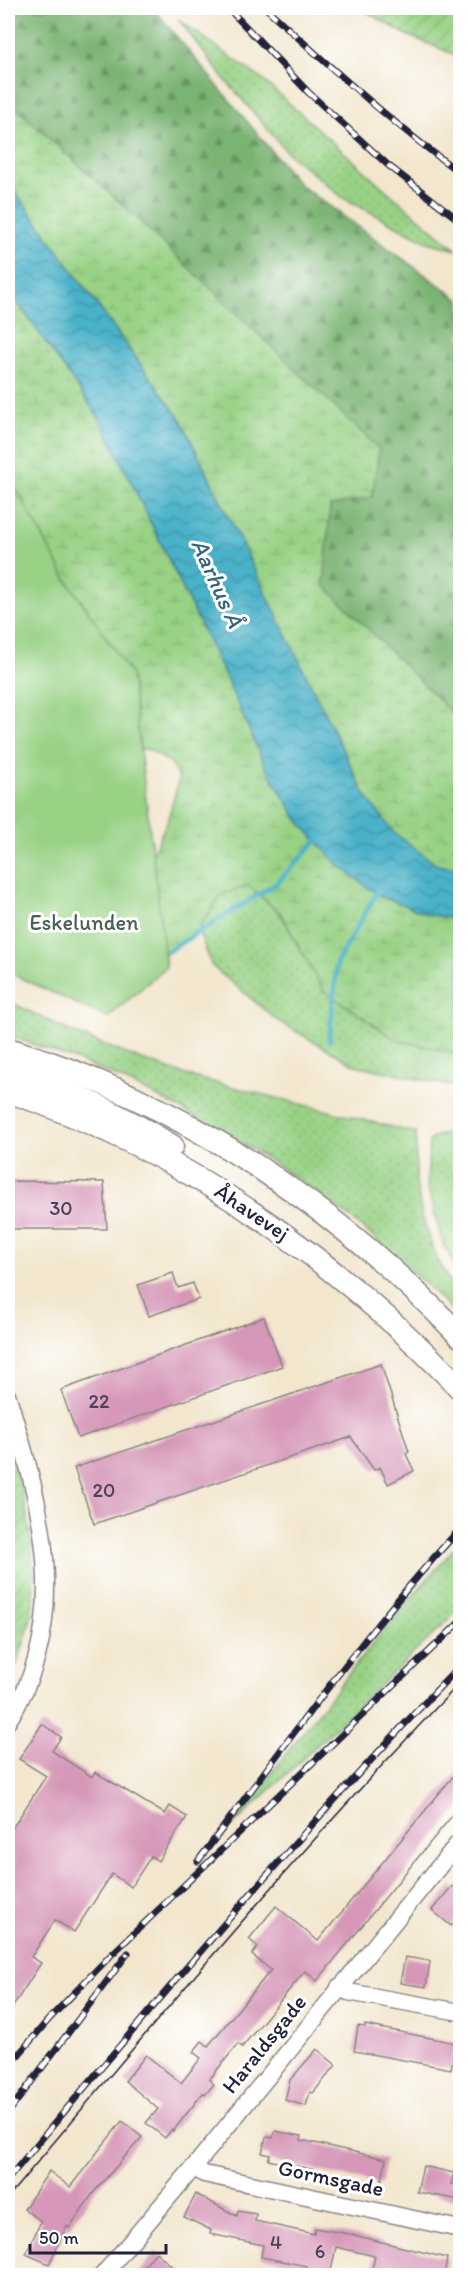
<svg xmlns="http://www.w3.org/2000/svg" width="468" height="2283" viewBox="0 0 468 2283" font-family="Itim,sans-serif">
<defs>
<pattern id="grass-dots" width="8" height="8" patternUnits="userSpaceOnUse" patternTransform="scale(1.5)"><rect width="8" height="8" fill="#98d285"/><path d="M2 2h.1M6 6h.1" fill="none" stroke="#83b474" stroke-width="1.8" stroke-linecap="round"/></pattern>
<pattern id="forest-firs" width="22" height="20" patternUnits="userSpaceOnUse" patternTransform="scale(1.5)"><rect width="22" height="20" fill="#7ab472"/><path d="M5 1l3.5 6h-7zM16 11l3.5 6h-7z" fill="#64925f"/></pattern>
<pattern id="wetland-marsh" width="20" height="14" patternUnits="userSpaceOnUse" patternTransform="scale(1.5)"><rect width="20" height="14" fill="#98d285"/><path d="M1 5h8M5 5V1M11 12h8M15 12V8" fill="none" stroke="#83b474"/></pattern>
<pattern id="garden-furrows" width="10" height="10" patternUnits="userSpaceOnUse" patternTransform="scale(1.5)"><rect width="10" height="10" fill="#98d285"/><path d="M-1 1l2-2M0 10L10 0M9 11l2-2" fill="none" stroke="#83b474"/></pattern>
<pattern id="water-waves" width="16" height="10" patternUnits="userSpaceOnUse" patternTransform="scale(1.5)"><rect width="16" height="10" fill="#4ab2c9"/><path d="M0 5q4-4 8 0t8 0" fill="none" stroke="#3d90a4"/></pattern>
</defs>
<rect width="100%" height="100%" fill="#fff"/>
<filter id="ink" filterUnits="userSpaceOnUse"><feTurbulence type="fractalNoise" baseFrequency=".0167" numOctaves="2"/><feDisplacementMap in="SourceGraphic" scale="12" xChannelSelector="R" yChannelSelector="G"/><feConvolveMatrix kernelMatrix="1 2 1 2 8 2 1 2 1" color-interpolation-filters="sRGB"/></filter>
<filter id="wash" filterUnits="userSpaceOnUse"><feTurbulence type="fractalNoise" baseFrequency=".008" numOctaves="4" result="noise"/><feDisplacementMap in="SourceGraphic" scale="24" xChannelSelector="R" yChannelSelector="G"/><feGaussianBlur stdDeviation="1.35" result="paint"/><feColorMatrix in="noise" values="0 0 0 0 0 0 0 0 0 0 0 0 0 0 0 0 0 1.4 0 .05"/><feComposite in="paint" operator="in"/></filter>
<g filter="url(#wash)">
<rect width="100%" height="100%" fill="#f2e6cd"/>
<!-- grass -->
<g fill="url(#grass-dots)" stroke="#5d7a60" stroke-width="1.5">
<path d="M178,19L263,80L387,191L457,250L427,242L342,197L288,153L222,76Z"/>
<path d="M321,846L335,862L427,914L460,920L451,1052L460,1054V1088L355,1065L278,1021L212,966L198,929L221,895L248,885L280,913L324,991Z"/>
<path d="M8,1001L69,1031L139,1059L189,1076L416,1133V1183L422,1216L433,1250L447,1277L460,1296V1318C429,1287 397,1257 363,1228C290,1168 208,1120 123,1080C86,1062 46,1050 8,1035Z"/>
<path d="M460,1131V1275L443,1244L427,1186L429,1141L436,1136Z"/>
<path d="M460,1542V1609L229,1829C303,1731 378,1633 460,1542Z"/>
</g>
<!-- forest -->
<path fill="url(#forest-firs)" stroke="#4e6b56" stroke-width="1.5" d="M8,8H153L299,184L460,300V721L324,586L330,506L129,211L8,101Z"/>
<!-- wetland -->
<g fill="url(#wetland-marsh)" stroke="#5d7a60" stroke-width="1.5">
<path d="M8,101L129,211L379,449L372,497L330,506L324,585L460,721V869L437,865L394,833L365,795L181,420L16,193L8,177Z"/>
<path d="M8,289L102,422L228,682L266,768L427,914L460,920V1054L397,1040L324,991L280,913L248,885L221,895L198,929L143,972L149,862L168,819L179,779L171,763L150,750L64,740L8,592Z"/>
</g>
<!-- park -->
<path fill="#98d285" stroke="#5d7a60" stroke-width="1.5" d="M8,474L65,577L131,674L166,967L107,1018L8,972Z"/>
<!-- garden -->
<g fill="url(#garden-furrows)" stroke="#5d7a60" stroke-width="1.5">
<path d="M360,8H460V57L407,35Z"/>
<path d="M8,1442C24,1492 39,1558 32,1611C30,1629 22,1647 17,1665H8Z"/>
</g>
<!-- water -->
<path fill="url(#water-waves)" stroke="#366a82" stroke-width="1.5" d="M8,177L16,193L181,420L365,795L394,833L437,865L460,869V920L427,914L378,895L335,862L298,820L266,768L228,682L102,422L8,289Z"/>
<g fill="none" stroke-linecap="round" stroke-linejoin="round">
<!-- stream -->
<g stroke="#4ab2c9" stroke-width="5">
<path d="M168,951L277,883L321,836"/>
<path d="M329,1041L337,962L380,887"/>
</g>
</g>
<g id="blocks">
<!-- building -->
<g fill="#d697b8">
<path d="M8,1181L104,1182L107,1229H8Z"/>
<path d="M173,1273L178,1288L193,1283L199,1299L149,1316L138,1285Z"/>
<path d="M264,1317L282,1366L78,1438L61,1390Z"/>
<path d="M381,1364L409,1452L406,1454L414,1471L388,1484L380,1467L374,1470L351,1437L94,1524L74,1468Z"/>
<path d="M42,1724L61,1737L52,1751L92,1777L95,1772L165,1814L170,1806L187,1817L158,1861L151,1856L131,1887L112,1874L74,1932L55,1920L31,1957L41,1963L8,2014V1835L46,1776L19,1759Z"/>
<path d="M460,1768V1806L317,1981L305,1971L242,2047L238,2044L209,2080L214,2084L205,2095L203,2093L173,2131L172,2129L165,2138L146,2123L158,2109L125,2081L146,2055L181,2083L201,2058L193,2052L202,2041L208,2046L271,1970L252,1955L258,1947L249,1939L276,1906L318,1941Z"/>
<path d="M452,1886L460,1893V1915L451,1926L432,1910Z"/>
<path d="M405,1957L430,1961L426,1987L400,1983Z"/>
<path d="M365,2025L456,2043L451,2069L354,2051L358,2026L365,2027Z"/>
<path d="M317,2049L336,2065L313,2093L310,2092L306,2106L285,2100L290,2080Z"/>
<path d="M122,2121L142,2137L94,2192L69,2228L67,2226L49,2264L26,2254L41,2221L24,2209L49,2171L70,2187Z"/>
<path d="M275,2131L302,2136L301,2140L386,2159L381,2184L268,2160L270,2155L262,2153L266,2137L273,2138Z"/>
<path d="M423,2166L454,2173L451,2184L460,2186V2200L417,2192Z"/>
<path d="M196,2194L237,2216L238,2211L256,2214L255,2221L314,2234L315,2228L349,2234L447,2258L444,2276H383L384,2272L372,2269L375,2256L336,2247L330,2276L305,2273L307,2266L261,2257L263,2245L210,2234L211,2230L184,2217Z"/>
<path d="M156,2252L183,2276H136Z"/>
</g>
</g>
</g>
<g filter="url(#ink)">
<use href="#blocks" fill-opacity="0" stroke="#8a8484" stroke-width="1.5"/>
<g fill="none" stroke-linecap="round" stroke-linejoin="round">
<!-- street casing -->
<g stroke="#8a8484" stroke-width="19">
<g id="street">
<path d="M8,1397C41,1504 74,1619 8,1721"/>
<path d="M339,1987L348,1992L460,2012"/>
<path d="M194,2167L204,2174L460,2229"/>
<path d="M102,2276L194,2167L460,1841"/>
</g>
</g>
<!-- secondary casing -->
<g stroke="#8a8484" stroke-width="25">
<g id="secondary">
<path d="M8,1049C181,1101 336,1206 460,1336"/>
<path d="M8,1070C66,1088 119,1114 172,1146"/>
<path d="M8,1091C183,1150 332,1256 460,1388"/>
</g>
</g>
<!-- street -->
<use href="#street" stroke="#fff" stroke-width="16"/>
<!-- secondary -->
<use href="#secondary" stroke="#fff" stroke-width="22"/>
<!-- tram -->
<path stroke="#22223b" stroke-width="1.5" d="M8,2197C155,2022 301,1847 460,1683"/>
<!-- rail casing -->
<g stroke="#22223b" stroke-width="7">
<g id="rail">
<path d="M228,8L308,92L389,166L460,221"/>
<path d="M266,8C328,66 392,123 460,173"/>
<path d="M198,1861C283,1749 364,1632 460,1529"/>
<path d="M8,2067L50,2018L111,1955L460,1622"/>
<path d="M8,2113L128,1953"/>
<path d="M8,2179C154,2004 301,1830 460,1666"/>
</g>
</g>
<!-- rail -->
<use href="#rail" stroke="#fff" stroke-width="4.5" stroke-dasharray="14" stroke-linecap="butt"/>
</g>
</g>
<g text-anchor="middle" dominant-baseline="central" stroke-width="6" stroke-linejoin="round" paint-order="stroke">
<!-- number labels -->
<g font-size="20" fill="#4f3f5a">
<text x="61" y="1208">30</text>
<text x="99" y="1401">22</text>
<text x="104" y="1490">20</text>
<text x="276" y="2242">4</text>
<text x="320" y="2251">6</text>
</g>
<!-- park labels -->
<g font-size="22" fill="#4b6055" stroke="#fff">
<text x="84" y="922">Eskelunden</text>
</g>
<!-- street labels -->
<g font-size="22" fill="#22223b" stroke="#fff">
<text transform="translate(252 1212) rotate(34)">Åhavevej</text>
<text transform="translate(264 2044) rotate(-51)">Haraldsgade</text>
<text transform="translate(331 2178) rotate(12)">Gormsgade</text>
</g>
<!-- water labels -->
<g font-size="24" font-style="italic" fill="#34637b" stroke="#fff">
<text transform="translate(218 583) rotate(66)">Aarhus Å</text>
</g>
</g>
<!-- margin -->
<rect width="468" height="2283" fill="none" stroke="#fff" stroke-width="30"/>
<!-- scale -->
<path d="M30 2244v9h136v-9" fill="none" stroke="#22223b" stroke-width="3"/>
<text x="39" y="2244" font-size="18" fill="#22223b" stroke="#ffffff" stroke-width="4.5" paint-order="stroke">50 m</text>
</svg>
